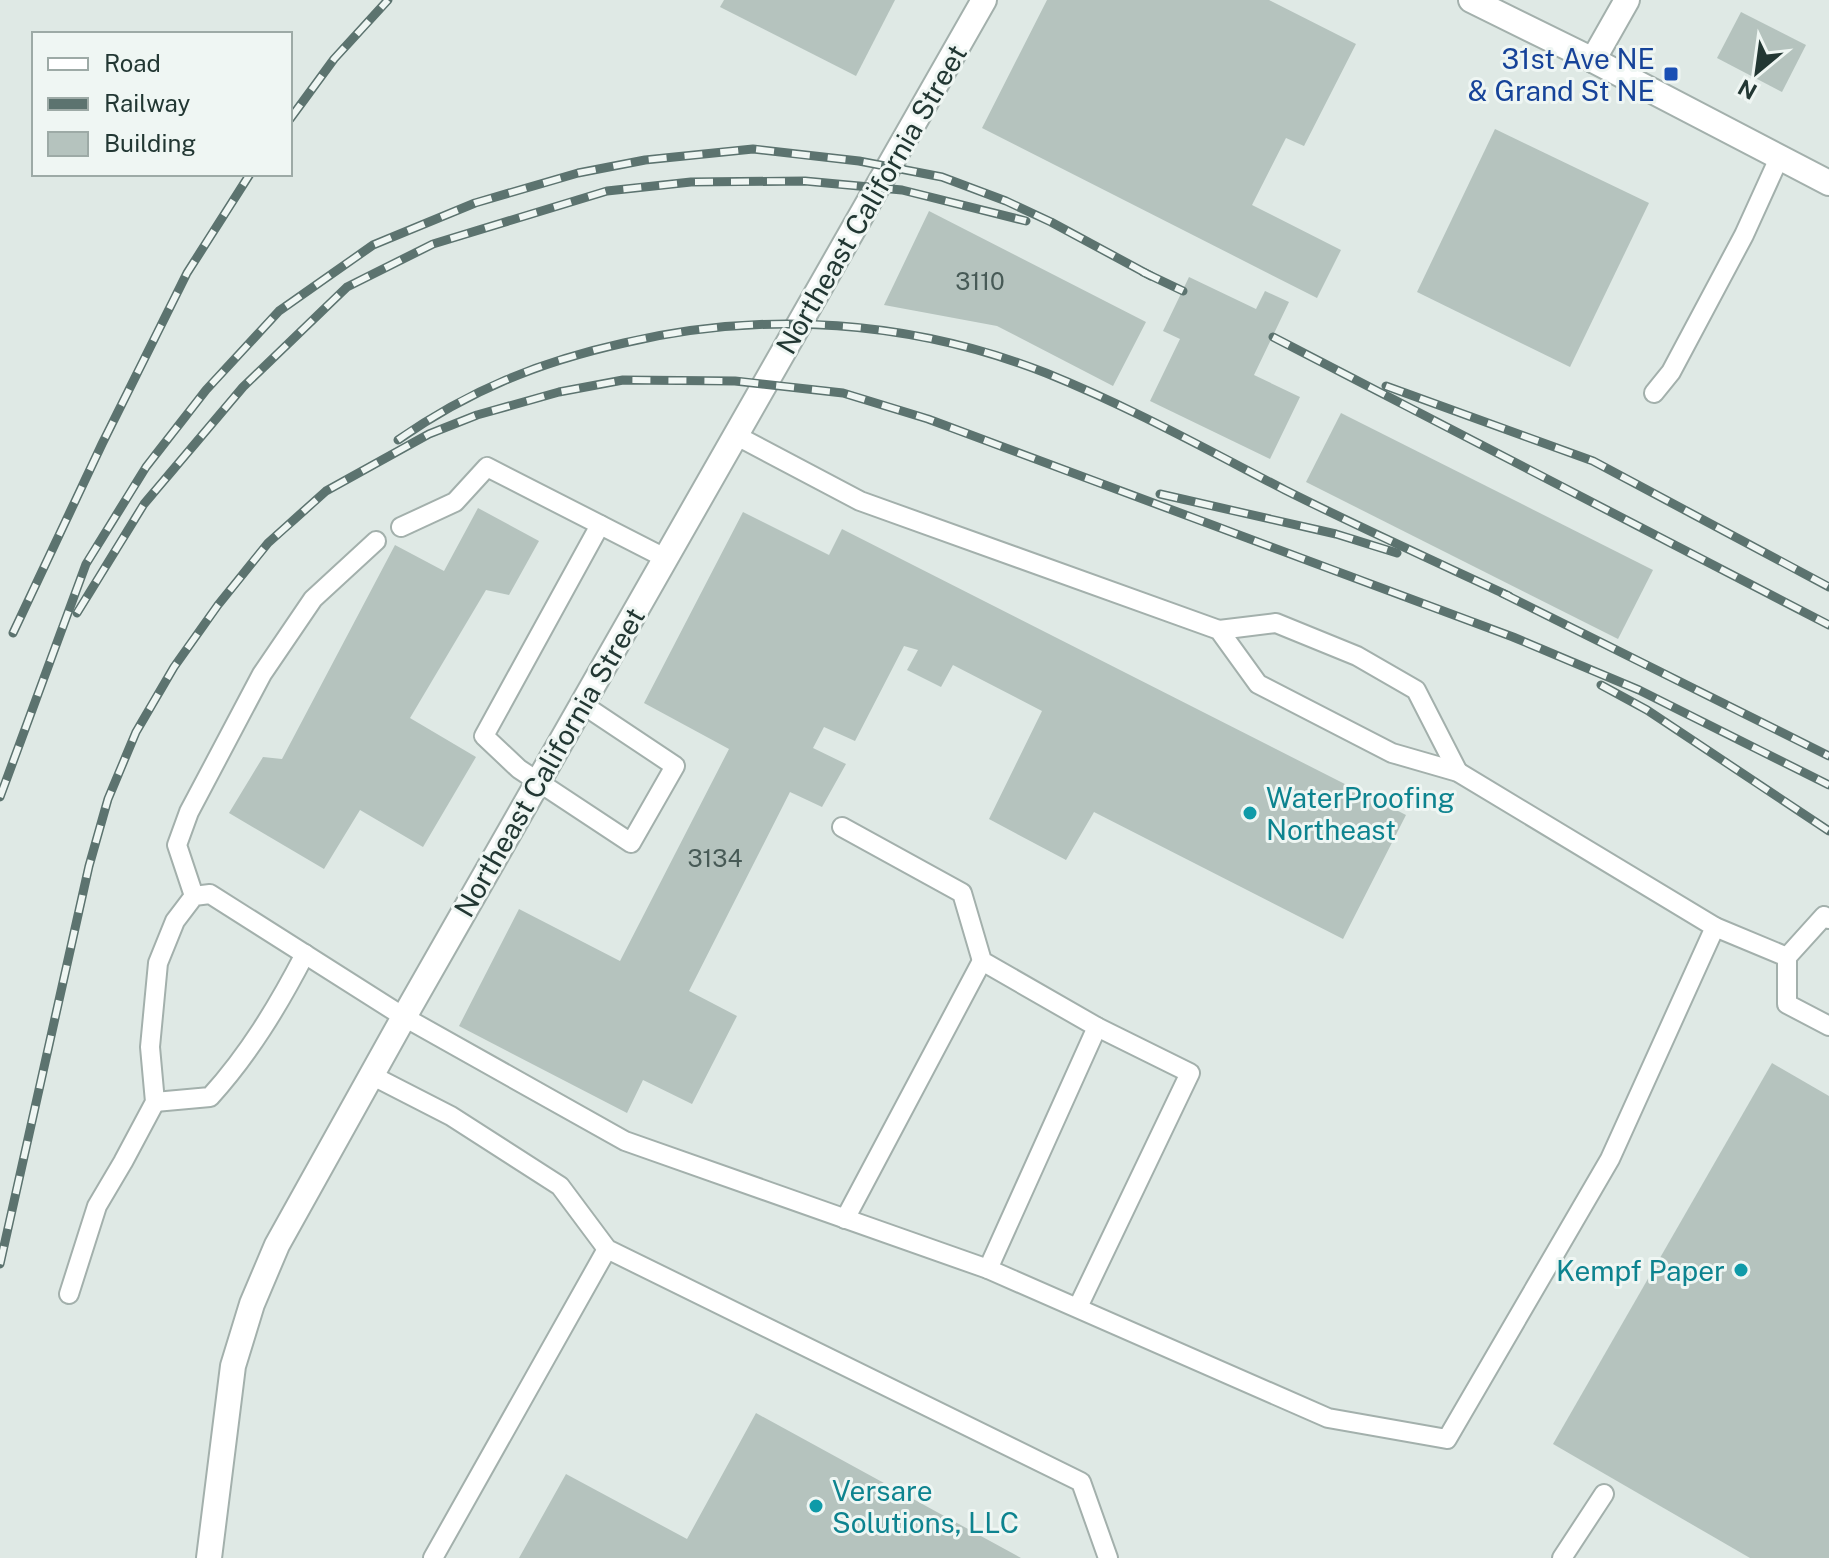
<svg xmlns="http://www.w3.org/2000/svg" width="1829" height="1558" viewBox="0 0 1829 1558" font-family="'Public Sans',sans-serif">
<rect width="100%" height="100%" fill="#dfe9e5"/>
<!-- building -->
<g fill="#b5c3be">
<path d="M724,0H895L856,76L720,7Z"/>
<path d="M1047,0H1269L1356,44L1304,146L1286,138L1252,205L1341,250L1317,298L982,128Z"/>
<path d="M1741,12L1806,45L1782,92L1717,58Z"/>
<path d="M1495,129L1649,203L1570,367L1417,292Z"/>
<path d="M929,211L1146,322L1113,386L997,326L884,305Z"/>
<path d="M1189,277L1256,309L1265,291L1289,302L1254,375L1300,397L1270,459L1150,401L1180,339L1163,331Z"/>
<path d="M1341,413L1653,570L1618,639L1306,482Z"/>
<path d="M478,508L539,541L509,595L486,590L410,718L476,757L423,847L360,810L324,869L229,813L263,757L282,759L395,545L444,571Z"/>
<path d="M743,512L829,555L842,529L1406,815L1343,939L1094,812L1066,860L989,819L1042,711L953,665L941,687L907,670L918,650L904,646L855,741L824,727L813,748L846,764L822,807L790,792L689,991L737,1016L692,1104L643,1080L627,1113L459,1026L519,909L620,961L729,749L644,703Z"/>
<path d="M1772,1063L1829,1096V1558H1750L1553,1444Z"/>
<path d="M756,1413L1021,1558H519L566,1474L687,1539Z"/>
</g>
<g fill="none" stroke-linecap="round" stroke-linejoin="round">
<!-- lane casing -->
<g stroke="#a3b0ac" stroke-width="22">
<g id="lane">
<path d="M1654,393L1671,372L1744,235L1779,158"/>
<path d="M401,527L455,502L487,467L665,558"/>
<path d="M1219,630L1276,623L1357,656L1416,690L1458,772"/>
<path d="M582,704L675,766L631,843L519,769L484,736L600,525"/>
<path d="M842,827L962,893L982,961L1097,1027L988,1269"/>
<path d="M194,896L177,845L189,812L262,674L313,599L376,541"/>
<path d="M1829,919L1824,916L1787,957V1004L1829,1026"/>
<path d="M1715,927L1787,957"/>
<path d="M371,1075L451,1116L560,1186L607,1249L1081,1482L1108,1558"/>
<path d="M155,1102L210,1097C249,1054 278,1006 305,954"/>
<path d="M845,1219L982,961"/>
<path d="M69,1294L97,1206L123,1162L155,1102L150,1047L158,963L175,921L194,896L210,894L404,1017L625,1141L988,1269L1328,1418L1447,1439L1610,1159L1715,927L1458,772L1392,753L1258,684L1219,630L860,501L737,436"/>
<path d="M1078,1307L1190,1073L1097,1027"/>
<path d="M433,1558L607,1249"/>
<path d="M1562,1558L1604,1494"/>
</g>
</g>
<!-- street casing -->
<g stroke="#a3b0ac" stroke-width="28">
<g id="street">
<path d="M1471,0L1593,60L1829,183"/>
<path d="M1593,60L1627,0"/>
<path d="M209,1558L233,1366L252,1304L277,1245L404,1017L984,0"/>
</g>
</g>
<!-- lane -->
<use href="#lane" stroke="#fff" stroke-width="18"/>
<!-- street -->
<use href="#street" stroke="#fff" stroke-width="24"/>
<!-- rail casing -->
<g stroke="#5c736f" stroke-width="9">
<g id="rail">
<path d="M290,119L334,59L388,0"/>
<path d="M1143,272L1183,291"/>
<path d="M1273,337L1829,625"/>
<path d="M1386,386L1593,461L1829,587"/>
<path d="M398,440C470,390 539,362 624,343C765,310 911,320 1046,373C1128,406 1206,449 1285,490C1359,527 1434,561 1509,596"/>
<path d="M1160,494L1336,534L1397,553"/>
<path d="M1502,593L1829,756"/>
<path d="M77,613L144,504L243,387L347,287L433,244L607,191L691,182L805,181L902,190L1026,221"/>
<path d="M13,633L102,444L187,273L250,174"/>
<path d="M1601,685L1647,710L1829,831"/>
<path d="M0,797L86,564L146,467L206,390L279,311L373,245L475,203L578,173L645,160L753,149L859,161L942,177L1006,201L1051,222L1151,276"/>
<path d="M0,1264L89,866L108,799L136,732L174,667L218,605L268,543L326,491L429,434L477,415L559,392L623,380L735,381L843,393L928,419L1513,637L1639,690L1829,785"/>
</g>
</g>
<!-- rail -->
<use href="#rail" stroke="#eff6f3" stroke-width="6" stroke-dasharray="18" stroke-linecap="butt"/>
</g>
<!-- markers -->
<rect fill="#1a4fb4" stroke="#eff6f3" stroke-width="3" x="1663" y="66" width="16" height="16" rx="4"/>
<g fill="#0f9aa8" stroke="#eff6f3" stroke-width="3">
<circle cx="1250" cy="813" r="8"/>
<circle cx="1741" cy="1270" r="8"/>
<circle cx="816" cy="1506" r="8"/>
</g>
<g text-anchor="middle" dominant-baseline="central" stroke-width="6" stroke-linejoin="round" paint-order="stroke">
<!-- number labels -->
<g font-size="24" fill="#475a56">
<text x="980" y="281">3110</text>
<text x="715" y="858">3134</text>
</g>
<!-- transit labels -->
<g font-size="28" fill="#164399" stroke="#eff6f3" text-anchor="end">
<text x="1655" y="58">31st Ave NE<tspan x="1655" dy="32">&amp; Grand St NE</tspan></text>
</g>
<!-- street labels -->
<g font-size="28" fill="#223733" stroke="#eff6f3">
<text transform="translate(871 199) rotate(-60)">Northeast California Street</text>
<text transform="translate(549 762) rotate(-60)">Northeast California Street</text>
</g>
<!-- culture labels -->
<g font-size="28" fill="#0d838f" stroke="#eff6f3" text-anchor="start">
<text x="1266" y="797">WaterProofing<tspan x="1266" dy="32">Northeast</tspan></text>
<text x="1725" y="1270" text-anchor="end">Kempf Paper</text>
<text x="832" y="1490">Versare<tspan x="832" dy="32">Solutions, LLC</tspan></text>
</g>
</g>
<!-- legend -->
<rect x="32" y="32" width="260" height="144" fill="#eff6f3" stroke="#9daaa6" stroke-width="2"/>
<rect x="48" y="58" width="40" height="12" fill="#ffffff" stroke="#9daaa6" stroke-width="2"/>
<text x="104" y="72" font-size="24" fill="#223733">Road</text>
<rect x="48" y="98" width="40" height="12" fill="#5c736f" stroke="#9daaa6" stroke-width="2"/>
<text x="104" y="112" font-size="24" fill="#223733">Railway</text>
<rect x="48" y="132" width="40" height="24" fill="#b5c3be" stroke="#9daaa6" stroke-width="2"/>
<text x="104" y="152" font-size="24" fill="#223733">Building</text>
<!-- north arrow -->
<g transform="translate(1757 72) rotate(209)" stroke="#eff6f3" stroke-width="6" paint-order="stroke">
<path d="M0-6L14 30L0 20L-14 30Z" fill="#223733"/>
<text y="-12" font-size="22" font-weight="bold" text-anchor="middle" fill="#223733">N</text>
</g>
</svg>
